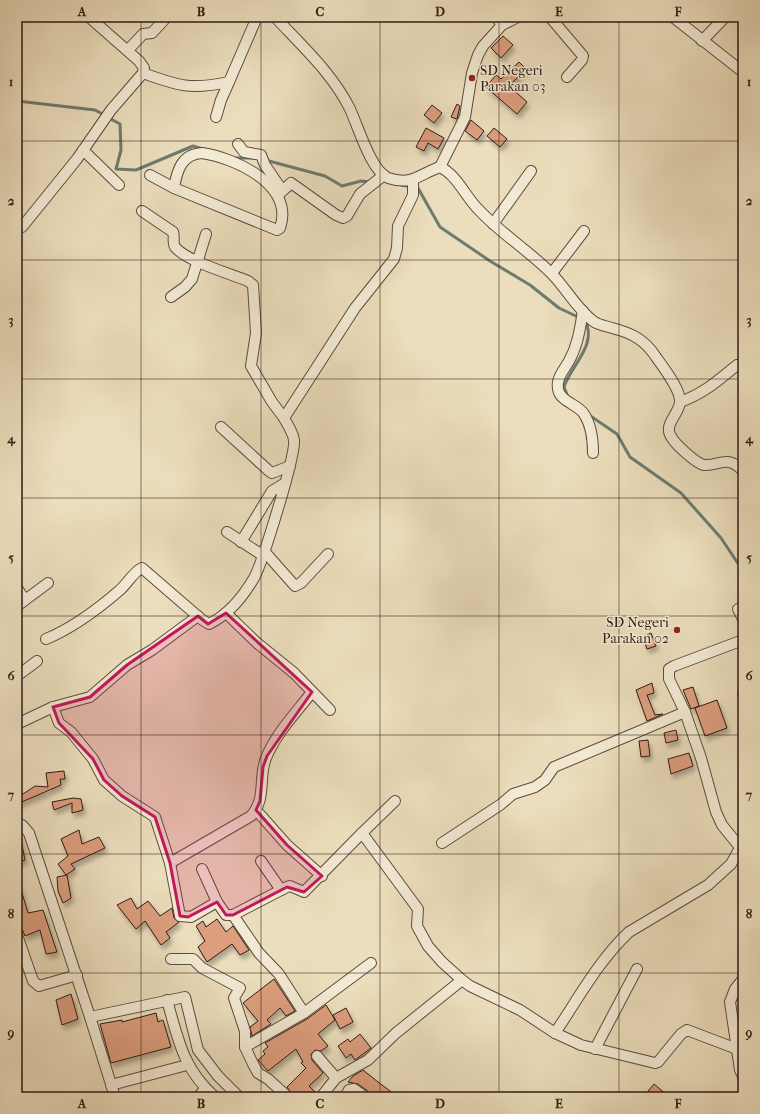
<svg xmlns="http://www.w3.org/2000/svg" width="760" height="1114" viewBox="0 0 760 1114" font-family="'IM FELL French Canon',serif">
<defs>
<filter id="shadow"><feDropShadow dx="2.5" dy="4.5" stdDeviation="2" flood-color="#0004"/></filter>
</defs>
<rect width="100%" height="100%" fill="#ecdebd"/>
<filter id="stains"><feTurbulence type="fractalNoise" baseFrequency=".005" numOctaves="4"/><feColorMatrix values="0 0 0 0 .2 0 0 0 0 .09 0 0 0 0 .02 0 0 0 .5 -.17"/></filter>
<radialGradient id="worn" r=".72"><stop offset=".6" stop-color="#630" stop-opacity="0"/><stop offset="1" stop-color="#630" stop-opacity=".3"/></radialGradient>
<g fill="none" stroke-linecap="round" stroke-linejoin="round">
<!-- stream -->
<g stroke="#6d7c6f" stroke-width="3">
<path d="M17,101L95,110L104,115"/>
<path d="M109,118L120,124L121,150L116,169L136,170L193,146L203,149"/>
<path d="M234,158H254"/>
<path d="M265,160L325,176L342,186L361,181L370,182"/>
<path d="M401,185L418,188L440,227L490,261L530,285L559,308L580,318"/>
<path d="M568,397L564,387C571,365 598,345 585,320"/>
<path d="M589,415L617,434L630,457L681,493L721,538L743,571"/>
</g>
</g>
<!-- building -->
<g fill="#dd9e7e" stroke="#2c1b14" filter="url(#shadow)">
<path d="M503,36L513,45L501,58L491,48Z"/>
<path d="M519,62L526,69L509,86L527,102L517,114L486,87L496,75L501,79Z"/>
<path d="M457,104L460,106L457,119L451,117Z"/>
<path d="M432,105L442,113L434,123L424,115Z"/>
<path d="M471,120L484,131L477,140L465,131Z"/>
<path d="M426,128L444,138L438,149L428,143L424,151L416,147Z"/>
<path d="M494,128L507,139L500,147L487,136Z"/>
<path d="M651,633L656,646L647,649L643,637Z"/>
<path d="M652,683L654,693L647,695L655,715L663,714L647,721L636,690Z"/>
<path d="M693,687L699,706L691,709L683,690Z"/>
<path d="M717,700L727,728L705,736L695,708Z"/>
<path d="M676,730L678,740L666,743L664,733Z"/>
<path d="M648,740L650,756L641,757L639,741Z"/>
<path d="M689,753L693,766L671,774L668,759Z"/>
<path d="M64,771L65,779H60L61,785L17,804V798L35,786L48,787L46,773Z"/>
<path d="M73,798L81,799L83,810L72,813V803L54,810L52,802Z"/>
<path d="M79,830L82,844L99,837L105,848L71,864L75,869L66,875L58,864L68,856L61,839Z"/>
<path d="M20,835L25,860L17,863V836Z"/>
<path d="M67,875L71,898L63,903L58,891L57,877Z"/>
<path d="M17,883H19L28,913L43,910L57,952L46,954L40,930L25,936L17,917Z"/>
<path d="M131,898L137,909L148,901L160,916L172,908L174,918L179,922L166,932L170,938L161,945L145,921L136,929L117,905Z"/>
<path d="M217,919L226,932L233,926L249,950L240,955L232,944L207,962L198,947L205,941L196,926L203,921L206,927Z"/>
<path d="M274,979L295,1011L286,1016L280,1008L267,1020L271,1024L252,1036L250,1027L258,1021L243,1003Z"/>
<path d="M71,994L78,1019L62,1025L56,1000Z"/>
<path d="M326,1005L335,1020L318,1034L328,1046L321,1051L315,1050L311,1054L312,1060L323,1073L309,1086L316,1093L315,1097H303L300,1093L294,1097L287,1087L306,1068L301,1063L303,1062L296,1049L268,1071L258,1060L265,1054L263,1051L268,1047L265,1043L307,1019Z"/>
<path d="M346,1008L353,1022L340,1029L333,1015Z"/>
<path d="M156,1013L158,1022L163,1020L171,1047L111,1063L100,1024L122,1020V1022Z"/>
<path d="M360,1034L371,1048L355,1060L351,1054L346,1058L338,1046L348,1039L350,1042Z"/>
<path d="M363,1070L378,1082L398,1097H371L369,1092L358,1084L348,1082L353,1076Z"/>
<path d="M654,1084L669,1097H643Z"/>
</g>
<g fill="none" stroke-linecap="round" stroke-linejoin="round">
<!-- street casing -->
<g stroke="#5c4c3e" stroke-width="12">
<g id="street">
<path d="M275,17C301,45 333,74 350,109C358,126 371,171 388,178C413,186 419,174 440,167C457,175 465,196 478,209C500,233 528,250 551,273C566,288 576,308 593,321C598,325 606,326 612,328C632,333 645,340 656,357C663,367 681,390 680,402C679,415 662,425 672,438C676,445 697,464 704,465C720,466 727,454 743,471"/>
<path d="M496,17L502,25"/>
<path d="M550,17L583,56L582,60L567,77"/>
<path d="M673,17L743,72"/>
<path d="M702,41L725,17"/>
<path d="M128,50L143,34L152,33L164,20"/>
<path d="M143,73C178,86 191,90 229,82L257,17"/>
<path d="M216,117L221,100L229,82"/>
<path d="M238,144L244,152L261,155L265,165L282,190"/>
<path d="M83,150L119,185"/>
<path d="M202,153C235,158 295,185 280,228L277,230L174,188C177,170 182,154 202,153Z"/>
<path d="M440,167L465,117L472,73L478,55L483,46L502,25L518,17"/>
<path d="M150,175L174,188"/>
<path d="M278,195L291,183L336,215L343,218L347,216L360,194L384,175"/>
<path d="M142,211L173,232C175,237 172,242 175,247C186,261 231,274 248,281L253,285L256,333L251,366L272,402L284,418"/>
<path d="M17,223L22,227L77,159L111,110L143,73L144,68L139,61L89,17"/>
<path d="M493,224L531,171"/>
<path d="M552,273L584,231"/>
<path d="M171,297L185,287L192,279L206,234"/>
<path d="M583,311C580,328 578,345 569,361C564,370 556,378 558,389C560,402 578,404 584,414C592,426 593,440 593,453"/>
<path d="M680,402C703,394 719,380 737,365"/>
<path d="M221,427L269,471L272,473L290,466"/>
<path d="M227,532L262,555"/>
<path d="M241,542L272,491L285,483"/>
<path d="M264,551L295,586L301,583L328,554"/>
<path d="M17,588L25,600"/>
<path d="M17,606L48,583"/>
<path d="M738,609L743,619"/>
<path d="M226,613L257,643L294,673L330,710"/>
<path d="M46,639C73,628 98,609 120,590C127,584 134,571 142,568L201,619L209,624C228,615 244,595 254,578C262,564 296,455 294,440C293,432 287,424 284,418L355,308L394,259L397,248L398,226L413,195V181"/>
<path d="M743,640L674,666L669,669V679L685,712L701,758L716,812L722,825L743,851"/>
<path d="M17,676L37,661"/>
<path d="M743,694V693"/>
<path d="M53,707L59,723L71,732L93,759L104,780L122,796L155,817L170,863L180,916L191,917L217,902"/>
<path d="M17,724L53,707L90,697L127,665L152,650L198,616"/>
<path d="M256,810L287,845L322,876"/>
<path d="M17,825H22L29,833L90,1017L185,997L198,1050L218,1076L239,1097"/>
<path d="M362,833L395,801"/>
<path d="M442,843L500,805L513,794L535,787L545,780L554,767L685,712"/>
<path d="M261,861L281,890"/>
<path d="M170,863L251,816C267,798 258,778 266,758C276,733 296,713 312,692"/>
<path d="M202,869L217,902L226,915H233L287,887L290,886L304,892L362,833L418,909L417,926L428,946L442,962L462,980L470,986L520,1010L555,1033L581,1045L655,1063L658,1062L681,1034L687,1030L737,1049"/>
<path d="M233,915L259,953L279,974L304,1013"/>
<path d="M17,935L33,981L39,986L77,975"/>
<path d="M171,959H193L202,968L240,988L234,998L245,1031V1047L253,1064L258,1073L268,1079L288,1097"/>
<path d="M743,979L735,989L730,1002L740,1070L743,1076"/>
<path d="M167,1000C178,1039 183,1069 215,1097"/>
<path d="M90,1017L115,1097"/>
<path d="M555,1033C578,999 599,960 629,932L708,885L731,864L740,848"/>
<path d="M245,1047L304,1013L371,963"/>
<path d="M595,1049L637,969"/>
<path d="M317,1056L336,1078"/>
<path d="M111,1085L187,1065"/>
<path d="M198,1097L205,1089"/>
<path d="M321,1097L336,1078L368,1060L396,1033L462,980"/>
<path d="M345,1097L349,1090L354,1089L365,1097"/>
</g>
</g>
<!-- street -->
<use href="#street" stroke="#f3ead4" stroke-width="10"/>
</g>
<!-- marked area -->
<path fill="#c2185b" fill-opacity="0.2" stroke="#c2185b" stroke-width="3" stroke-linejoin="round" d="M226,613L312,692L267,756L263,767L260,801L256,810L287,845L322,876L304,892L287,887L233,915H226L217,902L188,917L180,916L170,863L155,817L122,796L104,780L93,759L59,723L53,707L90,697L127,665L198,616L208,624Z"/>
<!-- grid -->
<path fill="none" stroke="#2c1b14" stroke-width="1" stroke-opacity="0.55" d="M141,17V1097M261,17V1097M380,17V1097M499,17V1097M619,17V1097M17,141H743M17,260H743M17,379H743M17,498H743M17,616H743M17,735H743M17,854H743M17,973H743"/>
<!-- markers -->
<g fill="#8f2418" stroke="#f3ead4" stroke-width="1.5">
<circle cx="472" cy="78" r="4"/>
<circle cx="677" cy="630" r="4"/>
</g>
<g text-anchor="middle" dominant-baseline="central" stroke-width="3" stroke-linejoin="round" paint-order="stroke">
<!-- poi labels -->
<g font-size="14" fill="#2c1b14" stroke="#f3ead4" text-anchor="start">
<text x="480" y="70">SD Negeri<tspan x="480" dy="16">Parakan 03</tspan></text>
<text x="669" y="622" text-anchor="end">SD Negeri<tspan x="669" dy="16">Parakan 02</tspan></text>
</g>
</g>
<!-- margin -->
<rect width="760" height="1114" fill="none" stroke="#ecdebd" stroke-width="44"/>
<rect x="22" y="22" width="716" height="1070" fill="none" stroke="#2c1b14" stroke-width="1.5"/>
<g font-size="13" text-anchor="middle" font-weight="bold" fill="#2c1b14">
<text x="82" y="16">A</text>
<text x="201" y="16">B</text>
<text x="320" y="16">C</text>
<text x="440" y="16">D</text>
<text x="559" y="16">E</text>
<text x="678" y="16">F</text>
<text x="11" y="86">1</text>
<text x="749" y="86">1</text>
<text x="11" y="205">2</text>
<text x="749" y="205">2</text>
<text x="11" y="324">3</text>
<text x="749" y="324">3</text>
<text x="11" y="443">4</text>
<text x="749" y="443">4</text>
<text x="11" y="562">5</text>
<text x="749" y="562">5</text>
<text x="11" y="680">6</text>
<text x="749" y="680">6</text>
<text x="11" y="799">7</text>
<text x="749" y="799">7</text>
<text x="11" y="918">8</text>
<text x="749" y="918">8</text>
<text x="11" y="1037">9</text>
<text x="749" y="1037">9</text>
<text x="82" y="1108">A</text>
<text x="201" y="1108">B</text>
<text x="320" y="1108">C</text>
<text x="440" y="1108">D</text>
<text x="559" y="1108">E</text>
<text x="678" y="1108">F</text>
</g>
<rect width="100%" height="100%" filter="url(#stains)"/>
<rect width="100%" height="100%" fill="url(#worn)"/>
</svg>
